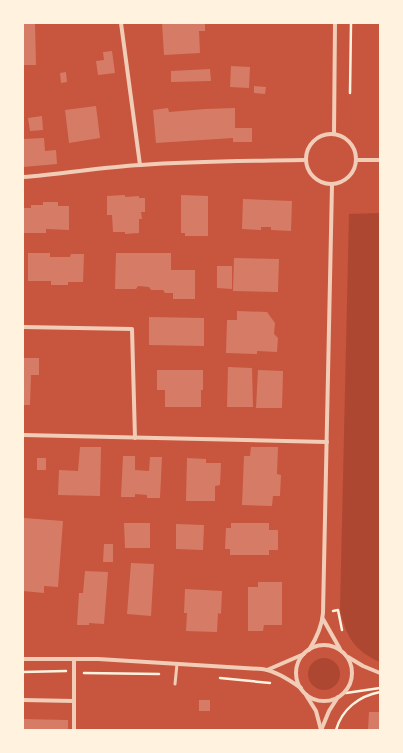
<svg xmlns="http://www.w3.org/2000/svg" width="403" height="753" viewBox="0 0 403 753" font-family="Rubik,sans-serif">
<rect width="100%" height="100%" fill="#c8553d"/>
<!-- green -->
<g fill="#ae4732">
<path d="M380,213V662C354,651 346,636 340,610L349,214Z"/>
<circle cx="324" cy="674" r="16"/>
</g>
<!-- building -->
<g fill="#d67c66">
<path d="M23,23H35L36,65H23Z"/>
<path d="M162,23H205V31H199L200,53L164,55Z"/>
<path d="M112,51L115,73L98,75L96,61L104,60L103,52Z"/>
<path d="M231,66L250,67L249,88L230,87Z"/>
<path d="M210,69L211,81L171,82V71Z"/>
<path d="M66,72L67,82L61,83L60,73Z"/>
<path d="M254,86L266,87L265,94L254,93Z"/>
<path d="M96,106L100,138L69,143L65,110Z"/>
<path d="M168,108L169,112L205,109L235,108V128H252V142H233V138L156,143L153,110Z"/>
<path d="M42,116L43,130L30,131L28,118Z"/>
<path d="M44,138L45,151L56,150L57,164L23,167V139Z"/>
<path d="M125,195V197L139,196V198H145V212H141L142,219H139V233L125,234V232H113L112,215H107V196Z"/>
<path d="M181,195L208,196V236H185V233H181Z"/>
<path d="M243,199L292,201L291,231L271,230V227H261V230L242,229Z"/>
<path d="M43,202H58V206H69V230L46,229V233H23V208H31V205H43Z"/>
<path d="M28,253H50V257H70L71,254H84L83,282H68V285H51V281H28Z"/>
<path d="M116,253H171V270H195V299H173V293H165L163,290H151L149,287L138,286L136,289H115Z"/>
<path d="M234,258L279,259L278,292L233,291Z"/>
<path d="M217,266H232V289L217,288Z"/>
<path d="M237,311L267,312L275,323L274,334L278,338L277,352L257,351V354L226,353L227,320H237Z"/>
<path d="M149,317L204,318V346L149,345Z"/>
<path d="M23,358H39V375H31L30,405H23Z"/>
<path d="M228,367L252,368L253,407H227Z"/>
<path d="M157,370H203V390H201V407H165V390H157Z"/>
<path d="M258,370L283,371L282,408H256Z"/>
<path d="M80,447H101L100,496L58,495L59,470L78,471Z"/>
<path d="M251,447H278L277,474L281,475L280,496H273L272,506L242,505L244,456H250Z"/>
<path d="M123,456H135V470L149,471L150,457H162L160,498H147V495L135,494V497H121Z"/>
<rect x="37" y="458" width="9" height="12"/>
<path d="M187,458L206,459V463H221L220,485L215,486V501H186Z"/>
<path d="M24,518L63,521L58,587L44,586V593L23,591Z"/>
<path d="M124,523H150V548H125Z"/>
<path d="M231,523H269V530H278V550H269V555H230V549H225L226,528H231Z"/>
<path d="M176,524L204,525L203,550L176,549Z"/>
<path d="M104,544H113V562H103Z"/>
<path d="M131,563L154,564L151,616L127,614Z"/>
<path d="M85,571L108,572L104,624L89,623V625H77L79,593H83Z"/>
<path d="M258,582H282V625H264L263,631H248V587H258Z"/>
<path d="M185,589L222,591L221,614L218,613L217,632L186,631L187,613H184Z"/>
<rect x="199" y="700" width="11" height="11"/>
<path d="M369,712H380V730H368Z"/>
<path d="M23,719L68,720V730H23Z"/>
</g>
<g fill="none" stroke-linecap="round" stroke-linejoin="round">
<!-- path -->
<g stroke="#fff3e0" stroke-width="2.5">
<path d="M350,93L351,23"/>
<path d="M333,611L338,610L342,630"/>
<path d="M23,672L66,671"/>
<path d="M84,673L159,674"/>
<path d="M220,678L270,683"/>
<path d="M346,693L380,688"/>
<path d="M336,730C342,709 359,696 380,692"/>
</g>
<!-- service -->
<path stroke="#f1ccb7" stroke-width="3" d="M175,684L177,664"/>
<!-- minor -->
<g stroke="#f1ccb7" stroke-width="4">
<path d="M121,23L140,165"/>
<path d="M334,133L335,23"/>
<circle cx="331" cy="159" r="25"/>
<path d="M357,160H380"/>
<path d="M23,177C62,174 102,167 141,165C196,161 251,161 305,160"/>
<path d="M23,327L132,329L135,438"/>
<path d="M23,435L327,442"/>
<path d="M323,619L340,649"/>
<circle cx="324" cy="673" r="28"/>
<path d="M309,650C316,639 322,627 323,613L332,185"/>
<path d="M348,657L363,666L380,673"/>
<path d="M23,659H98L262,669C276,671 289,680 301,688"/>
<path d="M267,670L304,654"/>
<path d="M306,695L316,711L321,730"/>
<path d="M23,700L74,701"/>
<path d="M322,728L329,711L338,697"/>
<path d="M74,730V659"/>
</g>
</g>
<!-- border -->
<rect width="403" height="753" fill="none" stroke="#fff3e0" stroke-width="48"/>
</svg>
